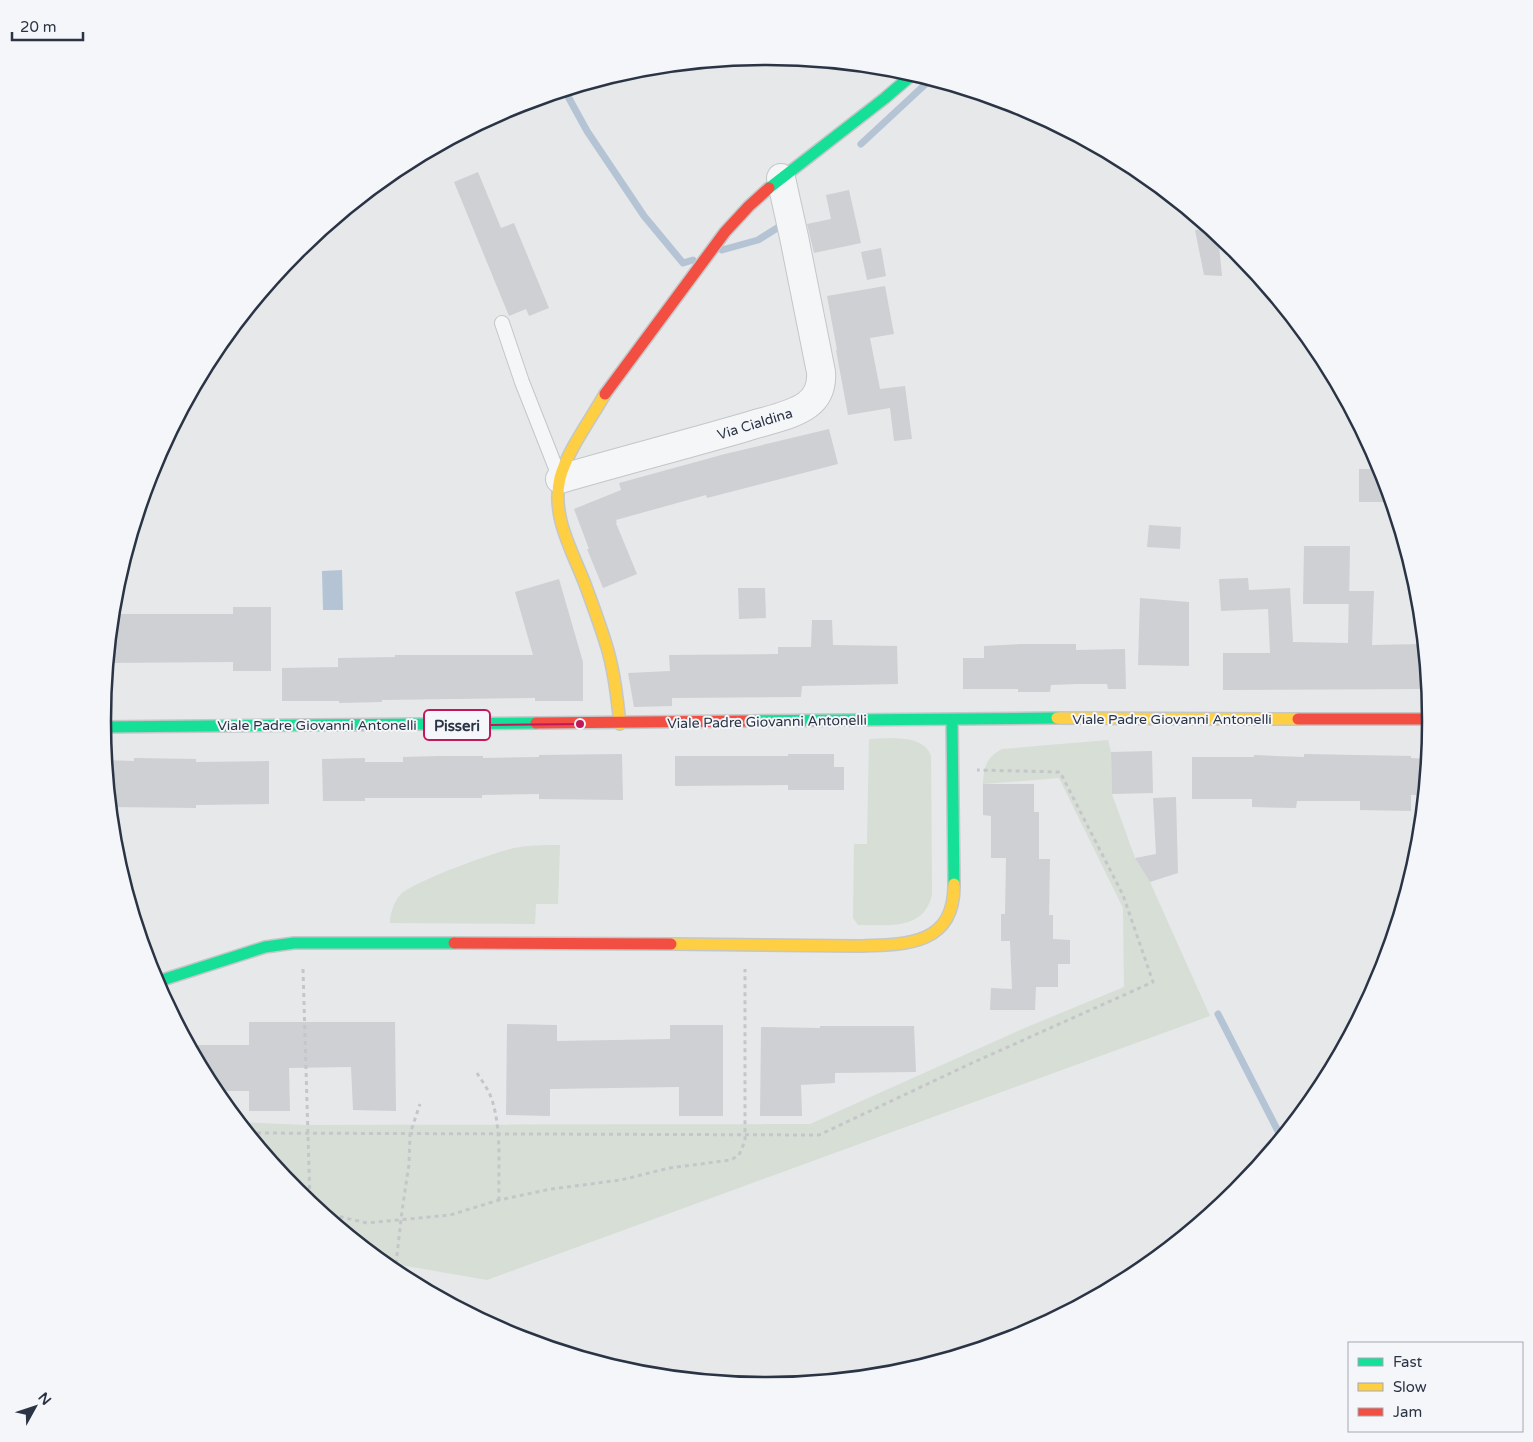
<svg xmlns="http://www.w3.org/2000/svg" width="1533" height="1442" viewBox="0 0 1533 1442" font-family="'Varela Round',sans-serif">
<rect width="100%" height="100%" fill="#e6e8ea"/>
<!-- green -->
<g fill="#d6ded6">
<path d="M869,739C888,739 923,733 931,756L932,894C925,931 886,925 858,925L853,918L854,844H867Z"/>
<path d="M1108,740L1111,752L1112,794L1135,858L1150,882L1210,1016L487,1280L383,1262L296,1191L240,1122L305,1125L810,1124L1027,1027L1124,987L1123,908L1059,778L983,784C984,766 986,758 1002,749Z"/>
<path d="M560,845L558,904H536L535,924L390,923C390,914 394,902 400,895C412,882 495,852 514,848C530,845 545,845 560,845Z"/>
</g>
<!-- water -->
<path fill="#b4c4d5" d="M342,570L343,610H323L322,571Z"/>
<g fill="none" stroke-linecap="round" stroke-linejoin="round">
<!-- stream -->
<g stroke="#b4c4d5" stroke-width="7">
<path d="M565,91L587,131L644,216L683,263L693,260"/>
<path d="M861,144L931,79"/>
<path d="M722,250L758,240L782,225"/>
<path d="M1218,1014L1281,1137"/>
</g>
</g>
<!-- building -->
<g fill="#ced0d3">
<path d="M478,172L501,228L514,223L549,308L529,316L526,309L509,316L454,182Z"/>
<path d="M849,190L861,243L814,253L807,224L831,219L826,195Z"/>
<path d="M1210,229L1218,236L1222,276L1204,275L1195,230Z"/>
<path d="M881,248L886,276L867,280L861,252Z"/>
<path d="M885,286L894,334L870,338L880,389L905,386L912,439L894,441L890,408L848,415L836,350H837L827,296Z"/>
<path d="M829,429L838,464L707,498L706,495L616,520L617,522L616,523L637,574L603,588L587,549H589L574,509L621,490L619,483L725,454Z"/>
<path d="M1359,469H1381L1391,502H1359Z"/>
<path d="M1149,525L1181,527L1180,549L1147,547Z"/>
<path d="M1304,546H1350L1349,604H1303Z"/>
<path d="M1248,578L1249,590L1290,588L1293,642L1348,643L1349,591H1374L1372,645L1422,644L1423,689L1223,690V653H1270L1268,609L1221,611L1219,579Z"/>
<path d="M559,579L583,662V701H535V698L382,700V702L339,703V701H282V668L338,667V658L395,657V655H533L515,592Z"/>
<path d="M738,588H765L766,618L739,619Z"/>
<path d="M1140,598L1189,602V666L1138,665Z"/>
<path d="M233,607H271V671H233V662L107,663L112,614H233Z"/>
<path d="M812,620H832L833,645L897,646L898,684L802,686L801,697L672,698V706L634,707L628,673L670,671L669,655L778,654V647H811Z"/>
<path d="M1021,644H1076V650L1125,649L1126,689H1108L1107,684H1077L1051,685L1050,692H1018V689H963V658H984V646Z"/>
<path d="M1152,751L1153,793L1112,794L1111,752Z"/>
<path d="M622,754L623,800L539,799V794L482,795V798H365V801H323L322,759L365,758V762H403V757L439,756H483V758L539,757V755Z"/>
<path d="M788,754H834V767H844V790H788V785L675,786V756H788Z"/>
<path d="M1304,754L1411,756V758L1428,759L1424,795H1411V811L1360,810V801H1297L1296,808L1252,807V799H1192V757H1254V755L1304,757Z"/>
<path d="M134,758L196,759V762L269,761V804L196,805V808L110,807L106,760L134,761Z"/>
<path d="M983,784H1034V812H1039V859H1050L1049,915H1053V939L1070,940V964H1058V987H1036L1035,1010H990L991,988L1012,989L1010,941H1001V914H1005L1006,858H991V816L983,815Z"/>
<path d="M1176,797L1178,873L1150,882L1135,858L1156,854L1153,798Z"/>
<path d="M249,1022H395L396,1111L353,1110L351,1067L289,1068L290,1111H249V1091H214L189,1045H249Z"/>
<path d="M507,1024L557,1025V1041L670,1039V1025H723V1116H679V1087L550,1089V1116L506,1115Z"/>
<path d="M820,1026H914L916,1072L835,1073V1083L801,1085L802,1116H760L761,1027L820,1028Z"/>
</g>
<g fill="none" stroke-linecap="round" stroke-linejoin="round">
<!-- lane casing -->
<g stroke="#c4c6c8" stroke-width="16">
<path id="lane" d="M502,323L522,382L559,476"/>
</g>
<!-- street casing -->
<g stroke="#c4c6c8" stroke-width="30">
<path id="street" d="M560,479C622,461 684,445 746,427C764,421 792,416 807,405C818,397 822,385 821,372L794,237L781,178"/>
</g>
<!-- fast casing -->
<g stroke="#c4c6c8" stroke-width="14">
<g id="fast">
<path d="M769,188L885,98L913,74"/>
<path d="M952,720L954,884"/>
<path d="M748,721L1057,718"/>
<path d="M102,727L536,723"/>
<path d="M156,982L265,947L294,943H454"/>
</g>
</g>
<!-- slow casing -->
<g stroke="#c4c6c8" stroke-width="14">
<g id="slow">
<path d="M605,394C591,419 567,451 560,478C551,516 572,550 585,584C592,603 599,622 605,641C614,668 617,697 620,724"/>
<path d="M1057,718L1298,719"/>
<path d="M671,944L855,946C903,945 955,947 954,884"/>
</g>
</g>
<!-- jam casing -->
<g stroke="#c4c6c8" stroke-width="14">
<g id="jam">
<path d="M605,394L725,232L749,206L769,188"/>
<path d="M1298,719H1431"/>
<path d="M536,723L748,721"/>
<path d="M454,943L671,944"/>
</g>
</g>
<!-- path -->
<g stroke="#c5c6ca" stroke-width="3" stroke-dasharray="4 4" stroke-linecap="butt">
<path d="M303,969L310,1202"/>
<path d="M477,1073C482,1081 489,1090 492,1100C502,1131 498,1168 499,1200"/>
<path d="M249,1133L819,1135L972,1063L1153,982L1123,895L1060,772L977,770"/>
<path d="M324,1213L367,1223L450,1215L499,1200L551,1189L621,1180L669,1168L731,1160L739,1155L745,1141V969"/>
<path d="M396,1264L402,1211L409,1164L410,1134L420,1104"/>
</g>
<!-- lane -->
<use href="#lane" stroke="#f5f6f7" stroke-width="14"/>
<!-- street -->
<use href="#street" stroke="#f5f6f7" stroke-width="28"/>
<!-- fast -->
<use href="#fast" stroke="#16e098" stroke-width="11"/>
<!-- slow -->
<use href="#slow" stroke="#ffcf43" stroke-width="11"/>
<!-- jam -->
<use href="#jam" stroke="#f24e42" stroke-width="11"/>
</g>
<g text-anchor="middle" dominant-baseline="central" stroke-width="4" stroke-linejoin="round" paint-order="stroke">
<!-- street labels -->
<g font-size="14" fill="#2b3445" stroke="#f4f6f9">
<text transform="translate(755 424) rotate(-17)">Via Cialdina</text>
<text x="1172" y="719">Viale Padre Giovanni Antonelli</text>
<text transform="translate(767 722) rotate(-1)">Viale Padre Giovanni Antonelli</text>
<text x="317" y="725">Viale Padre Giovanni Antonelli</text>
</g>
</g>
<!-- crop -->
<path d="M0 0H1533V1442H0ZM766 65H767A655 655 0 0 1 1422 720V722A655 655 0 0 1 767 1377H766A655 655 0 0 1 111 722V720A655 655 0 0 1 766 65Z" fill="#f4f6f9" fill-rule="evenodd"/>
<path fill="none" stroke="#2b3445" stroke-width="2.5" d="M766 65H767A655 655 0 0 1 1422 720V722A655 655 0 0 1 767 1377H766A655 655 0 0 1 111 722V720A655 655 0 0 1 766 65Z"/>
<!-- callouts -->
<path fill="none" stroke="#c2185b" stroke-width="2" d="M580 724L490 725"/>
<circle fill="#c2185b" stroke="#f4f6f9" stroke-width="2" cx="580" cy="724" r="5"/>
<rect fill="#f4f6f9" stroke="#c2185b" stroke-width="2" x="424" y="710" width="66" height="30" rx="5"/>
<g font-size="15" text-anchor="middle" font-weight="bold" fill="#2b3445">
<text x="457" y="731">Pisseri</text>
</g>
<!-- legend -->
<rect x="1348" y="1342" width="175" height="90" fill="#f4f6f9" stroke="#a4a8b1"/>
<rect x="1358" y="1358" width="25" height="8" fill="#16e098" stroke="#a4a8b1"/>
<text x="1393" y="1367" font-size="15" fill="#2b3445">Fast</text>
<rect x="1358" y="1383" width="25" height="8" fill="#ffcf43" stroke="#a4a8b1"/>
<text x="1393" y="1392" font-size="15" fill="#2b3445">Slow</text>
<rect x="1358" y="1408" width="25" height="8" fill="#f24e42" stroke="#a4a8b1"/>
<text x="1393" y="1417" font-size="15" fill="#2b3445">Jam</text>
<!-- north arrow -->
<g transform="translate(35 1407) rotate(50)" stroke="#f4f6f9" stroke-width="4" paint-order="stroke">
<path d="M0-4L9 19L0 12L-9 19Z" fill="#2b3445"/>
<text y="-8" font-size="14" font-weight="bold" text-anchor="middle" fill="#2b3445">N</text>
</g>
<!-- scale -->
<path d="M12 32v8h71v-8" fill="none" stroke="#2b3445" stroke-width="2.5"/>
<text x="20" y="32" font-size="15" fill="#2b3445" stroke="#f4f6f9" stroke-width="4" paint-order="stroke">20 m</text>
</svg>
